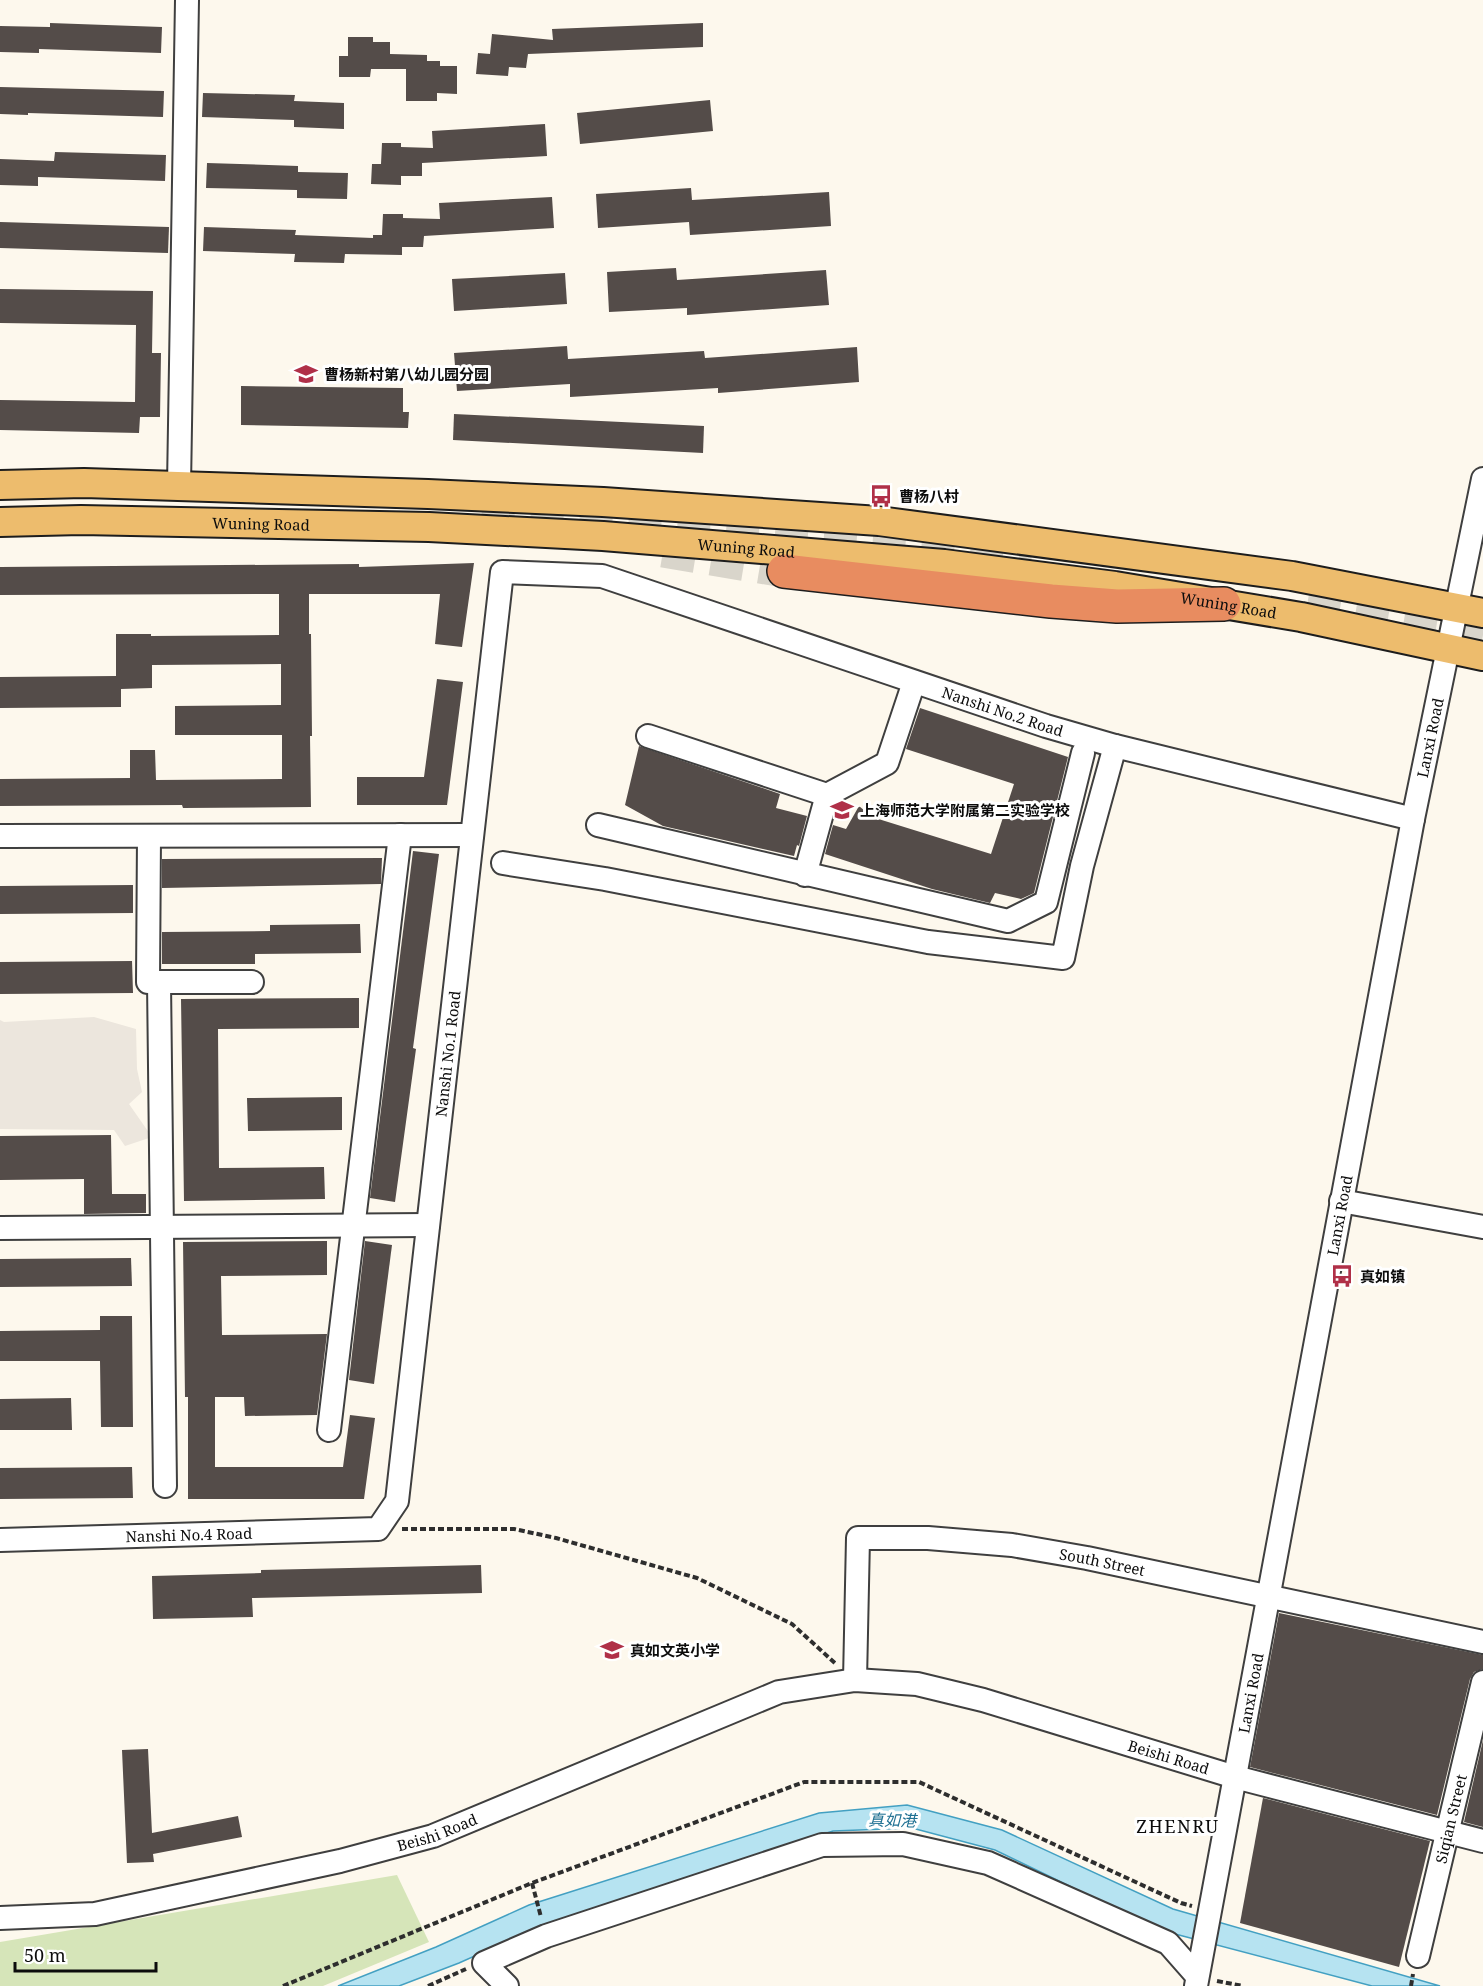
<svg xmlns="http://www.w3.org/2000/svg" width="1483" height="1986" viewBox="0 0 1483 1986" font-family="'Noto Serif','Noto Sans SC',serif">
<rect width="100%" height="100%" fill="#fdf8ed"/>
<!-- green -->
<path fill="#d6e5b9" d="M397,1875L429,1942L323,1986H0V1942Z"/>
<!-- plaza -->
<path fill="#ece6dd" d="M94,1017L136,1029L137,1069L142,1092L129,1104L152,1137L125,1146L114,1130L0,1129V1020L4,1022Z"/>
<!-- water -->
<path fill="#b6e3f1" stroke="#43a0c2" stroke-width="1.5" d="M907,1805L1002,1830L1173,1909L1440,1986H1372L1160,1930L995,1850L912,1828L833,1831L544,1925L459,1963L399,1986H338L436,1947L529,1905L819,1813Z"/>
<!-- building -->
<g fill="#544c49">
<path d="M50,23L162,27L161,53L39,49V53L0,52V26L50,27Z"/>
<path d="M703,23V47L528,54L526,68L509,67L508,76L476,74L478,53L490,54L492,34L553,40L552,29Z"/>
<path d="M348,37H373V42H390V54L427,55V61H440V66H457V94L437,93V101H406V69H371L370,77H339V56H348Z"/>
<path d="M0,87L164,91L163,117L28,113V115L0,114Z"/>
<path d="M203,93L295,95L294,101L344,103V129L294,127V120L202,117Z"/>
<path d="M710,100L713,131L580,144L577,113Z"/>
<path d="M545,124L547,156L422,163V176H401V185L371,184L372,164H381L382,143H401V147L433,148L432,131Z"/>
<path d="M55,152L166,155L165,181L38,177V186L0,185V159L54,161Z"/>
<path d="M207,163L298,166V172L348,173L347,199L297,198V190L206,188Z"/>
<path d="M691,188L692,200L829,192L831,226L690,235L689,222L598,228L596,194Z"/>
<path d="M552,197L554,228L424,236L423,247H402V255L345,254L344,263L294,262L295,254L203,251L204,227L296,230L295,235L373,238V235H382L383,214H403V218L440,219L439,203Z"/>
<path d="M0,222L169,227L168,253L0,248Z"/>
<path d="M676,268L677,280L826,270L829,305L687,315V308L609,312L607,272Z"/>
<path d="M565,273L567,304L454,311L452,279Z"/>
<path d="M0,289L153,291L152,353H161L160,417H140L139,433L0,430V400L135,402L136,325L0,323Z"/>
<path d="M567,346L568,359L704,351L705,358L857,347L859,382L718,393V388L570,397V384L457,391L454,353Z"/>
<path d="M241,386L403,388V412H409L408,428L241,425Z"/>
<path d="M454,414L704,426L703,453L453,440Z"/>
<path d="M474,563L462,647L435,644L440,594H309V634H311L312,736H310L311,807L183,808L182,805L0,806V779L130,778V750H155L156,780L282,779V735H175V706L281,705V664L152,665V688L121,689V707L0,708V677L116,676V634H151V636L279,635V594L0,595V567L359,564V567Z"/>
<path d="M437,679L463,682L447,805H357V777H424Z"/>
<path d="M920,708L1068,757L1034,893L1021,899L995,893L990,903L932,889L825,854L833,825L846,829L859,806L872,817L991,854L1014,784L906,749Z"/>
<path d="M639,746L780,794L776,808L807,816L799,846L797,845L794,856L663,826L625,805Z"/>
<path d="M413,851L439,854L413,1048L416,1049L395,1202L370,1198Z"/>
<path d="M382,858L381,884L162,888V859Z"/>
<path d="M133,885V913L0,914V886Z"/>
<path d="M360,924L361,953L255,954V964H162V932L270,931V925Z"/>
<path d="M132,961L133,993L0,994V962Z"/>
<path d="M359,998V1028L218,1029L219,1168L324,1167L325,1199L184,1201L181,999Z"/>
<path d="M342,1097V1130L248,1131L247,1098Z"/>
<path d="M111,1135L112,1194H146V1213L84,1214V1179L0,1180V1136Z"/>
<path d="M327,1241V1275L221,1276L222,1335L327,1334L317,1415L245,1416L244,1397H215V1467H343L350,1415L375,1418L364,1499H188V1397H185L183,1242Z"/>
<path d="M365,1241L392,1245L374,1384L349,1380Z"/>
<path d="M131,1258L132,1286L0,1287V1259Z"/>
<path d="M100,1316H132L133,1427H101L100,1361H0V1331L100,1330Z"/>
<path d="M71,1398L72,1430H0V1399Z"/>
<path d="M132,1467L133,1498L0,1499V1468Z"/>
<path d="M481,1565L482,1593L252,1598L253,1617L153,1619L152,1576L261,1573V1570Z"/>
<path d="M1279,1613L1483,1655V1669L1474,1672L1470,1679L1437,1815L1250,1767Z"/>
<path d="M1483,1740V1827L1464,1822Z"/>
<path d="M148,1749L152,1833L238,1816L242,1837L153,1854L154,1862L127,1863L122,1750Z"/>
<path d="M1263,1798L1430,1841L1399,1967L1240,1923Z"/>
</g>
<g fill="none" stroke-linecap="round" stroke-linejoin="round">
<!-- highway-tunnel -->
<g stroke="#d9d5cb" stroke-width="33" stroke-dasharray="33 16" stroke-linecap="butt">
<path d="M482,509L931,546L1031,562"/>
<path d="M663,551L784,571"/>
<path d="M1307,606L1483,635"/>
</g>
<!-- minor casing -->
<g stroke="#3f3f3f" stroke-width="26">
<g id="minor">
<path d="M179,486L187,0"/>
<path d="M648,736L827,795L887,763L914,682"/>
<path d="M598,825L1008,921L1046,902L1083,753"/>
<path d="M0,836L472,835"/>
<path d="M149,836L148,982H252"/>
<path d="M503,863L605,879L928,942L1063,958L1082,866L1115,746"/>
<path d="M805,875L827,795"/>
<path d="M159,982L165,1486"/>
<path d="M1341,1201L1483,1227"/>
<path d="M0,1228L428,1225"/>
<path d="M329,1430L400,835"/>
<path id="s1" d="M0,1540L378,1529L397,1501L502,572L602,576L1046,726L1115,746L1413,819"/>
<path id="s2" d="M855,1680L858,1538H928L1012,1545L1087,1558L1483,1642"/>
<path id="s3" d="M0,1918L95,1914L340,1861L433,1836L779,1692L855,1680L917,1684L983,1700L1235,1777L1483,1841"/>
<path id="s4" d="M1418,1956L1483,1682"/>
<path d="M507,1986L484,1963L546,1936L822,1845L903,1844L988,1863L1168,1943L1197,1976"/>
<path id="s5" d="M1196,1986L1413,819L1483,479"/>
</g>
</g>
<!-- major casing -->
<g stroke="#1d1d1d" stroke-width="32">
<g id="major">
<path d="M0,485L84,483L428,494L603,502L879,521L1292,576L1483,613"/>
<path id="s6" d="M0,522L81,520L429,527L603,536L944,564L1115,586L1301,617L1483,656"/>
</g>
</g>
<!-- highway casing -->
<g stroke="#1d1d1d" stroke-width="36">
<path id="highway" d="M784,571L1051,601L1117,606L1224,604"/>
</g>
<!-- path -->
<g stroke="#2e2e2e" stroke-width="4" stroke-dasharray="6 3" stroke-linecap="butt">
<path d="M402,1529H514L556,1538L697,1578L792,1624L836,1664"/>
<path d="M532,1883L541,1917"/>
<path d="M1217,1981L1243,1986"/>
<path d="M283,1986L532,1883L804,1782H919L1181,1903L1192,1906"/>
<path d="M428,1986L466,1969"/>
<path d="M1411,1986L1413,1974"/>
</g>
<!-- minor -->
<use href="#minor" stroke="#fff" stroke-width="22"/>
<!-- major -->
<use href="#major" stroke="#edbc6d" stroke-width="28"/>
<!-- highway -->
<use href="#highway" stroke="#e88c60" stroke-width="33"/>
</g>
<!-- icons -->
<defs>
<g id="school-bare" transform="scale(1.8)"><path d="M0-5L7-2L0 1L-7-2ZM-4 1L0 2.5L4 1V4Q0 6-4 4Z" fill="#b03048" stroke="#fff" stroke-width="2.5" paint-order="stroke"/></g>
<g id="bus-bare" transform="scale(1.8)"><path d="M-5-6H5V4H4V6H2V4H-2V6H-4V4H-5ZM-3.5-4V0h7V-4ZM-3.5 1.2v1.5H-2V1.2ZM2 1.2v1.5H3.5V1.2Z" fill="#b03048" stroke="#fff" stroke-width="2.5" paint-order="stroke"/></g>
</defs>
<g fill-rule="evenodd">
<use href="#school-bare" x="306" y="374"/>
<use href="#bus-bare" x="881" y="496"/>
<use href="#school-bare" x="842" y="810"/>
<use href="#bus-bare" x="1342" y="1276"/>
<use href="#school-bare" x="612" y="1650"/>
</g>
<g text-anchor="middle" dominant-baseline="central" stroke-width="6" stroke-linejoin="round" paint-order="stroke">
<!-- poi labels -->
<g font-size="15" font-weight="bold" fill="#0c0c0c" stroke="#fff" text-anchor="start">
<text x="324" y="374">曹杨新村第八幼儿园分园</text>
<text x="899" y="496">曹杨八村</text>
<text x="860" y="810">上海师范大学附属第二实验学校</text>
<text x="1360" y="1276">真如镇</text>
<text x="630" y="1650">真如文英小学</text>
</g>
<!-- street labels -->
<g font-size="15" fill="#0c0c0c" stroke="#fff">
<text stroke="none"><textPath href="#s6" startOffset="261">Wuning Road</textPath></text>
<text stroke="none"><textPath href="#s6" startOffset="747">Wuning Road</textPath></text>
<text stroke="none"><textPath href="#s6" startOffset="1233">Wuning Road</textPath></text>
<text stroke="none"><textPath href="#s1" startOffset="1870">Nanshi No.2 Road</textPath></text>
<text stroke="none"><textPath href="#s5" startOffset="1270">Lanxi Road</textPath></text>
<text stroke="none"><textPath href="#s1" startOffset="862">Nanshi No.1 Road</textPath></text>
<text stroke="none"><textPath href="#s5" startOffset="784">Lanxi Road</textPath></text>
<text stroke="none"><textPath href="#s1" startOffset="189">Nanshi No.4 Road</textPath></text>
<text stroke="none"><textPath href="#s2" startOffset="388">South Street</textPath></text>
<text stroke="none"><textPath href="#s5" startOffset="298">Lanxi Road</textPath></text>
<text stroke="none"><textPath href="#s3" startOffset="1218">Beishi Road</textPath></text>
<text stroke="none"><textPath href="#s4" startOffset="141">Siqian Street</textPath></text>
<text stroke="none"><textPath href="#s3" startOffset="447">Beishi Road</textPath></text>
</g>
<!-- water labels -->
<g font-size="16" font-style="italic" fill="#207193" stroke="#fff">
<text transform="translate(892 1820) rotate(1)">真如港</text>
</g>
<!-- quarter labels -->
<g font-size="18" letter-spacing="1.5" fill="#0c0c0c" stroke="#fff">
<text x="1178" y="1826">ZHENRU</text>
</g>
</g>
<!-- scale -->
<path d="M15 1962v9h141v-9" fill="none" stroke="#0c0c0c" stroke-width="3"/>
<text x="24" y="1962" font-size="18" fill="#0c0c0c" stroke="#ffffff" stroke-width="4.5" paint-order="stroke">50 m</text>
</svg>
